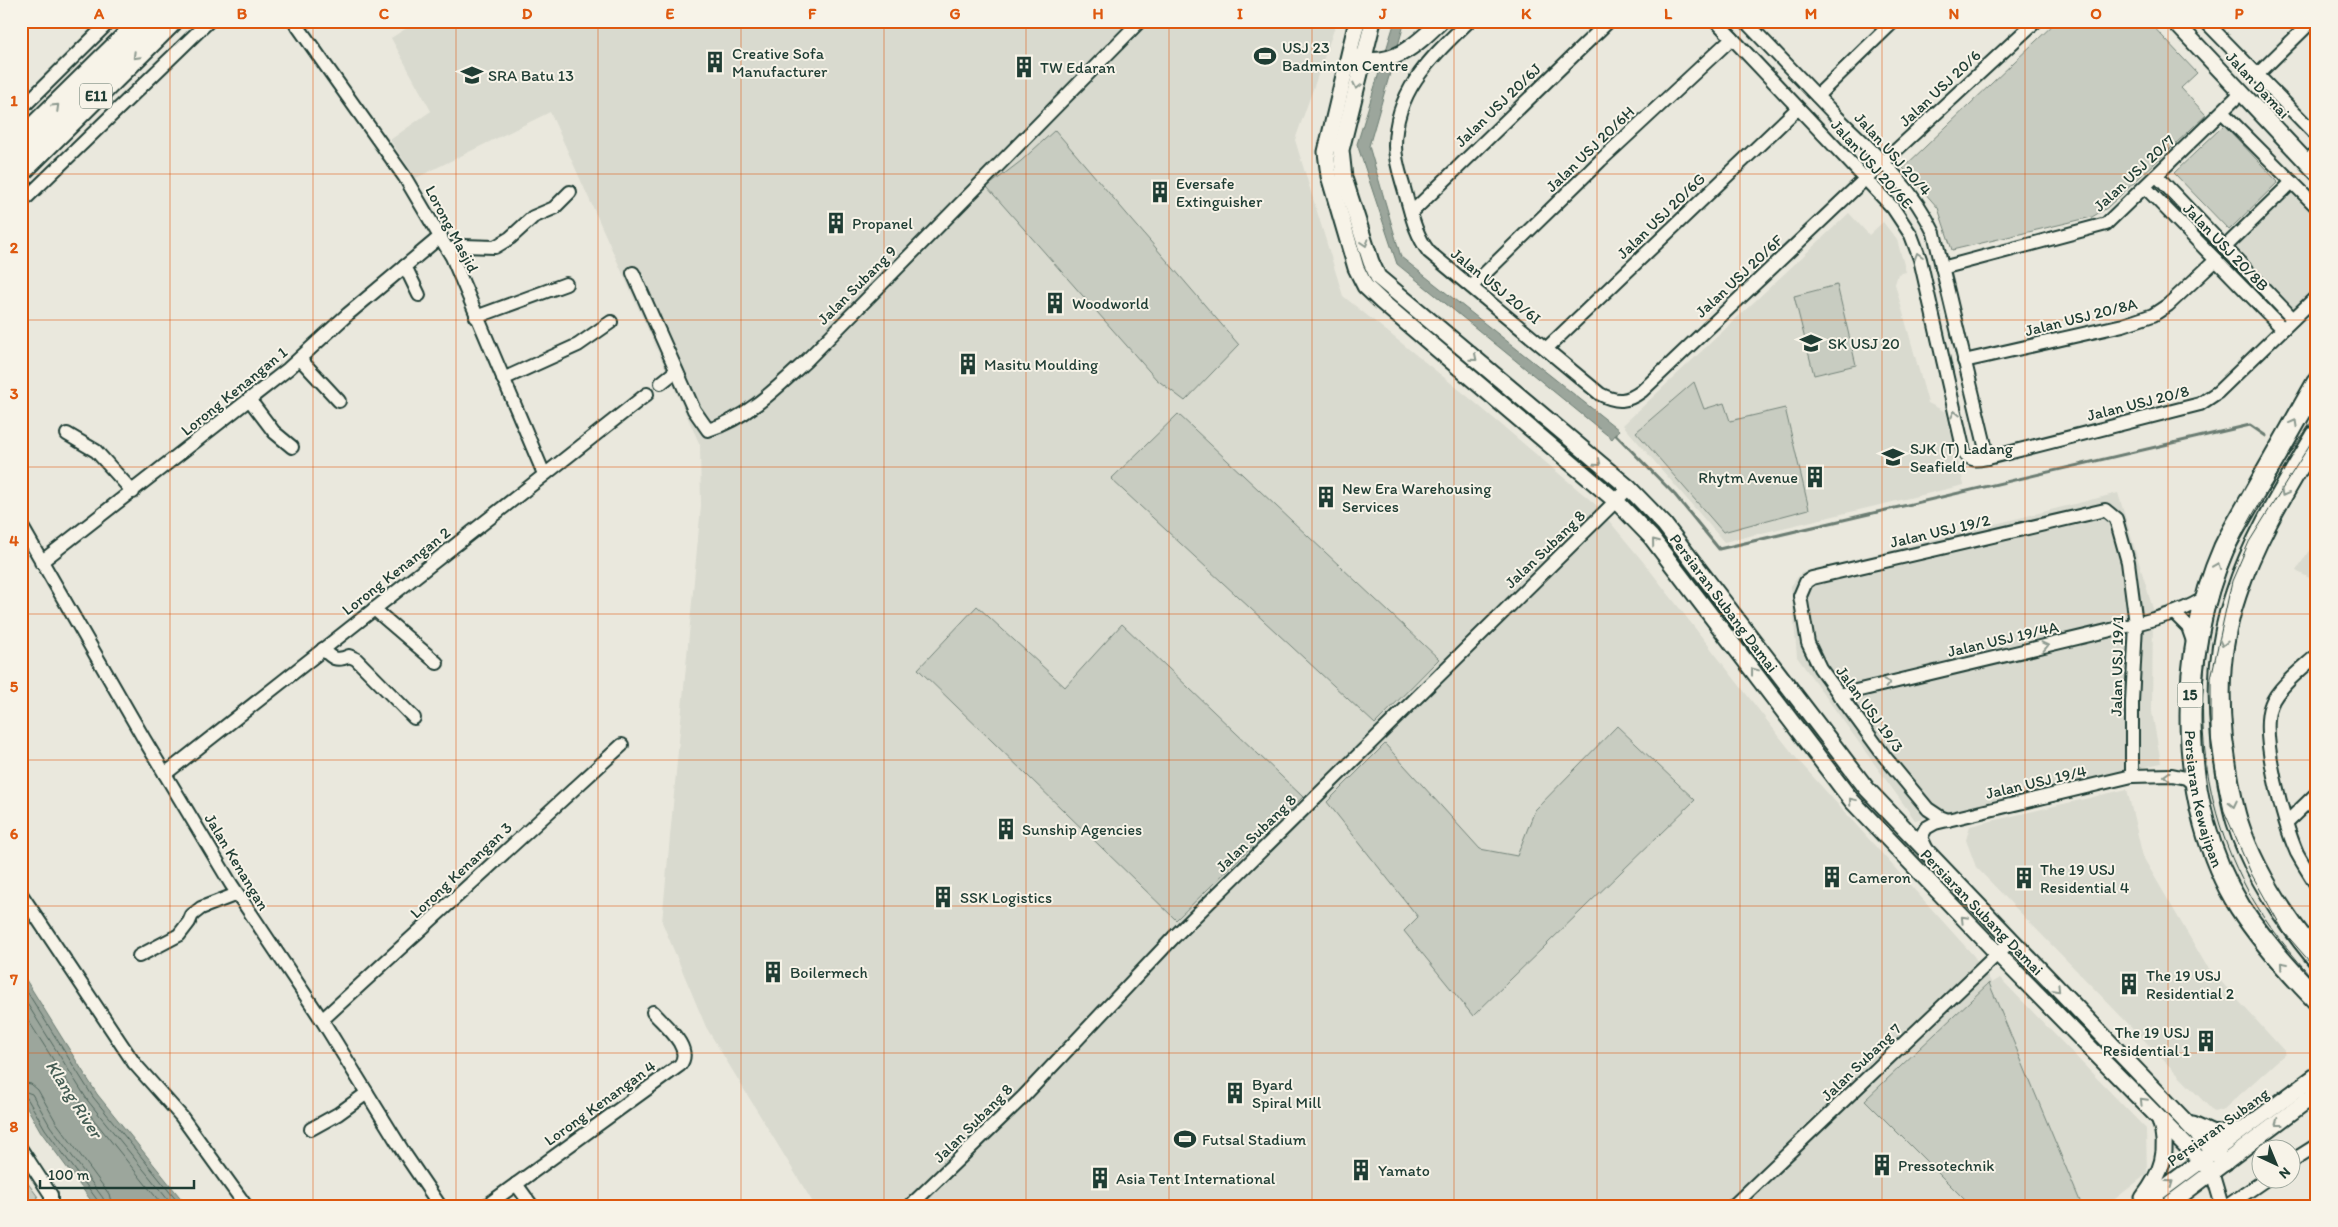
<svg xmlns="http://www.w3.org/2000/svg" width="2338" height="1227" viewBox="0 0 2338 1227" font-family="Itim,sans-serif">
<rect width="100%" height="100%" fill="#eae8dd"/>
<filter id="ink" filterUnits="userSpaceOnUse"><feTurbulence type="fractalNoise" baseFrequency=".02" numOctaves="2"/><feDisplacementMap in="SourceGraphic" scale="10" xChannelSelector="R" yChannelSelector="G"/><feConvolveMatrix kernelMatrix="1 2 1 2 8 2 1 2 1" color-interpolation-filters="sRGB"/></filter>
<g filter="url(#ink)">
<!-- built -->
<g fill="#d9dacf">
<path d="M418,21H1337L1295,140L1343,296L1472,400L1595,504L1645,564L1797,759L1973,955L1992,983L2000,978L2146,1129L2147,1174L2106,1206H815L706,1027L662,922L701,506L700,445L550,112L416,178L390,140L431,111L391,38Z"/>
<path d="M2292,182L2317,207V296L2293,319L2225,247Z"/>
<path d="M1849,213L1869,235L1883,222L1897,240L1906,272L1898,274L1895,284L1928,403L1946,412L1964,485L1724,542L1623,425Z"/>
<path d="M2118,493L2153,609L2152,712L2161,763L1915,820L1797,657L1791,586L1801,573Z"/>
<path d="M2317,538V582L2296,571Z"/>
<path d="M2127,789L2143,857L2206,965L2286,1053L2224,1109L2214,1112L1976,867L1966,840L1970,826Z"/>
</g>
<!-- green -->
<g fill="#c8ccc1" stroke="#74847a">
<path d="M2057,21H2148L2197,73L2181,88L2206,115L2107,208L2092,217L1952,250L1938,208L1903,168Z"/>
<path d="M2224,125L2278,182L2229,230L2174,173Z"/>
<path d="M1055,130L1239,345L1185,401L1156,379L987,187L1021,161Z"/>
<path d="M1837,285L1856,365L1814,375L1794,296Z"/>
<path d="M1694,382L1704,409L1724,403L1730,421L1785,408L1809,509L1723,532L1636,432Z"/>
<path d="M1178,414L1439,659L1375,724L1111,479Z"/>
<path d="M977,606L1065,687L1122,624L1303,797L1176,920L918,669Z"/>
<path d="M1617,726L1695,800L1473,1016L1404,931L1418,917L1327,802L1385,744L1480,849L1517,856L1535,810Z"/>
<path d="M1989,983L2082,1206H1971L1865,1100Z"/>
<path d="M21,1174L38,1197L35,1206H21Z"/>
</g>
<!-- water -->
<g fill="#9ca69c" stroke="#6a7c72">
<path d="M1395,21H1405L1369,146L1401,257L1619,430L1612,439L1397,264L1357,144Z"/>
<path d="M21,972L97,1094L187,1206H95L41,1132L21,1097Z"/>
</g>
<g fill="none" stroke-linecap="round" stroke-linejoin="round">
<!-- shore -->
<g stroke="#51675e" stroke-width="1">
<path d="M21,982L93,1097L181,1206"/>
<path d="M21,994L88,1101L173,1206"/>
<path d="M21,1009L82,1105L163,1206"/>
<path d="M21,1082L31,1084L38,1090L56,1122L109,1194L112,1206"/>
<path d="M21,1090L32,1094L50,1126L103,1198L105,1206"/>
<path d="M21,1096L27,1098L45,1129L98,1201L99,1206"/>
</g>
<!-- stream -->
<path stroke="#6a7c72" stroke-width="3" d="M1616,435L1675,495L1719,549L2250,425L2266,436"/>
<!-- minor casing -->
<g stroke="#1f3d34" stroke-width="16">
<g id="minor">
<path d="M294,21L404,176L452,257L544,474"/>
<path d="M1469,21C1432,57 1395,90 1395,146C1395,162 1401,177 1405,192C1411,213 1415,234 1429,252L1600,394C1617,403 1627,402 1642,391L1865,179L2036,21"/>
<path d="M1716,21L1893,208L1911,235L1920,259L1964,452C1971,462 1977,460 1988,458L2200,404L2218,392L2317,296"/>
<path d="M1745,21C1776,53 1806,85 1837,117C1873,152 1912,186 1934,233L1988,458"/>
<path d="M2205,21L2317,136"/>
<path d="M2257,75L2312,21"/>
<path d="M1817,96L1894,21"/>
<path d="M21,109L110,21"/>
<path d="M2222,112L2317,207"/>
<path d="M2306,162L2317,152"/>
<path d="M2157,176L2293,319"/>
<path d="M2145,187L2283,329"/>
<path d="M21,203L209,21"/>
<path d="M1411,213L1609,21"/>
<path d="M2225,247L2292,182"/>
<path d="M448,250L462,246L495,247L510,238L533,217L554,208L570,192"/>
<path d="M405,266L419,295"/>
<path d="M1942,268L2106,224L2242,92"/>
<path d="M633,273L694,410L708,430C746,419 778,387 806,361L1140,21"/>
<path d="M1472,286L1601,160L1732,38"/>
<path d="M476,317L566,284"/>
<path d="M1547,348L1798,108"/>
<path d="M300,359L339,401"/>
<path d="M1964,361L2123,325L2153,315L2168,305L2216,260"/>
<path d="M503,379L578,345L611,322"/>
<path d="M661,383L676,371"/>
<path d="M249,399L274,432L292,447"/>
<path d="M67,434L96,451L133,492"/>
<path d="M21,525L144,739L231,884L322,1020L404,1153L440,1206"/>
<path d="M41,562L288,369L348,314L441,236"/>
<path d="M374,609L437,663"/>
<path d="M2174,613L2188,627L2194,644"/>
<path d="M323,649C332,658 336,662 349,656L356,659L414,718"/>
<path d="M2317,655C2303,668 2277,688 2271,705C2259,734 2284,824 2297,853C2303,864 2310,875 2317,886"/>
<path d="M1839,695L2136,624C2161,617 2186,611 2207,596"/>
<path d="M165,774L647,394"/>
<path d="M1948,820L1940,817L1928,809L1885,757L1820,668L1808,643L1800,596L1806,582L1812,578L2105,510L2116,519L2128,562L2136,624L2132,702V776"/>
<path d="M2287,822L2317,793"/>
<path d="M1927,850L1921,837L1926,828L1935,823L2132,776L2172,775L2186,778L2198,788"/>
<path d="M21,894L134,1063L181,1116L246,1206"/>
<path d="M139,956L179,935L189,922L192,915L201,908L237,894"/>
<path d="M322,1020L622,745"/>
<path d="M311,1129L338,1114L367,1093"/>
<path d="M21,1149L51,1195V1206"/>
<path d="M2290,1162L2317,1145"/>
<path d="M2212,1172L2222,1206"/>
<path d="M516,1184L532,1206"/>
<path d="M486,1206L680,1065C694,1048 664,1025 653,1012"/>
<path d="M910,1206L1023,1097L1174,937L1629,488"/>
<path d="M1733,1206L2011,941"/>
<path d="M2227,1206L2265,1180"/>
</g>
</g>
<!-- tertiary casing -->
<g stroke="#1f3d34" stroke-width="19">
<g id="tertiary">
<path d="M1357,21L1326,152L1329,176L1356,268L1365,286L1382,302L1617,502L1651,537L1852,801L1998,954L2212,1172"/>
<path d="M1373,21L1341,150L1344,178L1371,262L1378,277L1629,488L1664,524L1867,789L2225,1163"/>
<path d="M2174,21L2317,173"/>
<path d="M1355,57C1391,70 1417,44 1441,21"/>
<path d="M2193,1125L2213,1134L2240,1130"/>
<path d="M2143,1198C2162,1173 2170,1151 2160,1120"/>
<path d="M2140,1206L2317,1075"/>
<path d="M2167,1206L2317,1093"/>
</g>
</g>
<!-- primary casing -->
<g stroke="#1f3d34" stroke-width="24">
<g id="primary">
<path id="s1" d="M2317,383C2296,420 2276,456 2255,492C2245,511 2233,529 2224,548C2177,654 2177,807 2240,907C2262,941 2289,971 2317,1000"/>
<path d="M2317,435C2287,486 2254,538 2236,594C2219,642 2217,689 2222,739C2226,767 2229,795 2237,821C2253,871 2284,918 2317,958"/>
</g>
</g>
<!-- motorway casing -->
<g stroke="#1f3d34" stroke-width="26">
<g id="motorway">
<path d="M21,141L143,21"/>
<path d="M21,170L171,21"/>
</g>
</g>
<!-- minor -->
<use href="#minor" stroke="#f7f3e8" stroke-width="12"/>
<!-- tertiary -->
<use href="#tertiary" stroke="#f7f3e8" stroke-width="15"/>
<!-- primary -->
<use href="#primary" stroke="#f7f3e8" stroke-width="20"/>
<!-- motorway -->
<use href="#motorway" stroke="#f7f3e8" stroke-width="22"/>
<!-- tram -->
<g stroke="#1f3d34" stroke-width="1">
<path d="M2317,413C2293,451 2266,489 2245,529C2188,638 2188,781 2247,889C2266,924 2291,954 2317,983"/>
<path d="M2317,433L2249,542L2232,581L2211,678V748L2224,811L2252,875L2284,932L2317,970"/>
</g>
</g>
<!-- one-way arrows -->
<defs><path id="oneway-chevron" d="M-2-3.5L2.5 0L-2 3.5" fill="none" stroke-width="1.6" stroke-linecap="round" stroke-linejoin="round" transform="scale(1.25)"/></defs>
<g stroke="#8b988e">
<use href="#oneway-chevron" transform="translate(136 56) rotate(135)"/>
<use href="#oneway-chevron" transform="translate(1357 86) rotate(103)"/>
<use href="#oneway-chevron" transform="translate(56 107) rotate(-44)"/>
<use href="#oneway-chevron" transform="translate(1365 243) rotate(72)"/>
<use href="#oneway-chevron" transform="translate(1918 256) rotate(-108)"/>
<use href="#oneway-chevron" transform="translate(1474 358) rotate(40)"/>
<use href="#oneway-chevron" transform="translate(1955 414) rotate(-103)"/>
<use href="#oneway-chevron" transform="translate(2294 423) rotate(-61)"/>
<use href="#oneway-chevron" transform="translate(1598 463) rotate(40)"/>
<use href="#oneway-chevron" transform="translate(2284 493) rotate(119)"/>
<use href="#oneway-chevron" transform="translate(1655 542) rotate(-129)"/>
<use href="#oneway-chevron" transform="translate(2217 566) rotate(-68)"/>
<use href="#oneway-chevron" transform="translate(2223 643) rotate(103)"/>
<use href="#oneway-chevron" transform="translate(2045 646) rotate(-13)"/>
<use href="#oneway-chevron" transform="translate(1754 671) rotate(-127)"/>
<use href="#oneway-chevron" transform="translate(1887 683) rotate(-13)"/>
<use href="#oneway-chevron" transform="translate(2167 776) rotate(-178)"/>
<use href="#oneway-chevron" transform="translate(1852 801) rotate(-130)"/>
<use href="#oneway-chevron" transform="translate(2233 804) rotate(77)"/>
<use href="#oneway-chevron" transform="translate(1964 919) rotate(-134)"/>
<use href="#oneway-chevron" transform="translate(2283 965) rotate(-131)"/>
<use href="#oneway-chevron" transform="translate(2057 989) rotate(46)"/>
<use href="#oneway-chevron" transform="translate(2143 1101) rotate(-134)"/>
<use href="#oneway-chevron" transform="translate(2278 1123) rotate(143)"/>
<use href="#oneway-chevron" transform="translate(2170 1183) rotate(-36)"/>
</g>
</g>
<!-- grid -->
<path fill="none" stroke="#de580e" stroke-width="1" stroke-opacity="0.55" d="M170,21V1206M313,21V1206M456,21V1206M598,21V1206M741,21V1206M884,21V1206M1026,21V1206M1169,21V1206M1312,21V1206M1454,21V1206M1597,21V1206M1740,21V1206M1882,21V1206M2025,21V1206M2168,21V1206M21,174H2317M21,320H2317M21,467H2317M21,614H2317M21,760H2317M21,906H2317M21,1053H2317"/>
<!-- icons -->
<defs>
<g id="stadium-bare" transform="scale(1.725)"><path d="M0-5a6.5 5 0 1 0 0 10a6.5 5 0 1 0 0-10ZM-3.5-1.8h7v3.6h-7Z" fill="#1f3d34" stroke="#f7f3e8" stroke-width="2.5" paint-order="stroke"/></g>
<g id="building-bare" transform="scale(1.725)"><path d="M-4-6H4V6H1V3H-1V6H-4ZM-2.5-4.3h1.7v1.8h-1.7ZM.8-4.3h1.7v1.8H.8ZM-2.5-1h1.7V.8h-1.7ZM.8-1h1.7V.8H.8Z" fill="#1f3d34" stroke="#f7f3e8" stroke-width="2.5" paint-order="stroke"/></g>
<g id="school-bare" transform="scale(1.725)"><path d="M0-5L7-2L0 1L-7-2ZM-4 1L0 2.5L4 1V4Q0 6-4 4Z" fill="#1f3d34" stroke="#f7f3e8" stroke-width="2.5" paint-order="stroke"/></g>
</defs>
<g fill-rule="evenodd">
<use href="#stadium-bare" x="1265" y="56"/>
<use href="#building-bare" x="715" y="62"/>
<use href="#building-bare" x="1024" y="67"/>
<use href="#school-bare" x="472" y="75"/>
<use href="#building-bare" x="1160" y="192"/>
<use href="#building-bare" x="836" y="223"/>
<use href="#building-bare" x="1055" y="303"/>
<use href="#school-bare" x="1811" y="343"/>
<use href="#building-bare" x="968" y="364"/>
<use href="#school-bare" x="1893" y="457"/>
<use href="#building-bare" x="1815" y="477"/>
<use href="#building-bare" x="1326" y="497"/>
<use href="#building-bare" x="1006" y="829"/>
<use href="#building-bare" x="1832" y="877"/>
<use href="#building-bare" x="2024" y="878"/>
<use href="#building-bare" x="943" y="897"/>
<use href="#building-bare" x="773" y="972"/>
<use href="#building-bare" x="2129" y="984"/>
<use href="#building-bare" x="2206" y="1041"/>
<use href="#building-bare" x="1235" y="1093"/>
<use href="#stadium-bare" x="1185" y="1139"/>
<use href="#building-bare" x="1882" y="1165"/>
<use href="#building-bare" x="1361" y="1170"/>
<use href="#building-bare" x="1100" y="1178"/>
</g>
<g text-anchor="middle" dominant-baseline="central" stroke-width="4" stroke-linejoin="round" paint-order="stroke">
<!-- shield labels -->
<g fill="#f7f3e8" stroke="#60746a" stroke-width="1">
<rect x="80" y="83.5" width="32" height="25" rx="4"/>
<rect x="2177.5" y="682.5" width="25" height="25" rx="4"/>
</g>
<g font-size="15" font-weight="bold" fill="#1f3d34">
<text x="96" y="96">E11</text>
<text x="2190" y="695">15</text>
</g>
<!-- poi labels -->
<g font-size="16" fill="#1f3d34" stroke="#f7f3e8" text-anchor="start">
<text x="1282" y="47">USJ 23<tspan x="1282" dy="18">Badminton Centre</tspan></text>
<text x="732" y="53">Creative Sofa<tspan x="732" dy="18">Manufacturer</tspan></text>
<text x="1040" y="67">TW Edaran</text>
<text x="488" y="75">SRA Batu 13</text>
<text x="1176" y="183">Eversafe<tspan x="1176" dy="18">Extinguisher</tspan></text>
<text x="852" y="223">Propanel</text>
<text x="1072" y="303">Woodworld</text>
<text x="1828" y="343">SK USJ 20</text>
<text x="984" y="364">Masitu Moulding</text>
<text x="1910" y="448">SJK (T) Ladang<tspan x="1910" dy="18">Seafield</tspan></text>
<text x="1798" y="477" text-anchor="end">Rhytm Avenue</text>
<text x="1342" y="488">New Era Warehousing<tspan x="1342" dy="18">Services</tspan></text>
<text x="1022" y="829">Sunship Agencies</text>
<text x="2040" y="869">The 19 USJ<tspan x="2040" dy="18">Residential 4</tspan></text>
<text x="1848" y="877">Cameron</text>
<text x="960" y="897">SSK Logistics</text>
<text x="790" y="972">Boilermech</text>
<text x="2146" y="975">The 19 USJ<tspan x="2146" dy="18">Residential 2</tspan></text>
<text x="2190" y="1032" text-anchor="end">The 19 USJ<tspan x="2190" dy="18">Residential 1</tspan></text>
<text x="1252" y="1084">Byard<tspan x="1252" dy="18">Spiral Mill</tspan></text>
<text x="1202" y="1139">Futsal Stadium</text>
<text x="1898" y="1165">Pressotechnik</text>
<text x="1378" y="1170">Yamato</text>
<text x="1116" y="1178">Asia Tent International</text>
</g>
<!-- street labels -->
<g font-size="16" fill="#1f3d34" stroke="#f7f3e8">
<text transform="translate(2258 85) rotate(47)">Jalan Damai</text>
<text transform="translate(1940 88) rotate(-43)">Jalan USJ 20/6</text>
<text transform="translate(1498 105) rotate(-44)">Jalan USJ 20/6J</text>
<text transform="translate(1590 149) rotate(-44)">Jalan USJ 20/6H</text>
<text transform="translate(1893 154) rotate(48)">Jalan USJ 20/4</text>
<text transform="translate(1872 164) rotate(48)">Jalan USJ 20/6E</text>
<text transform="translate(2134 173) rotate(-43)">Jalan USJ 20/7</text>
<text transform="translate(1661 216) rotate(-44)">Jalan USJ 20/6G</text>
<text transform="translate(452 229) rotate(62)">Lorong Masjid</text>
<text transform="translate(2226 247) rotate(46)">Jalan USJ 20/8B</text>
<text transform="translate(1739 276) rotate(-43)">Jalan USJ 20/6F</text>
<text transform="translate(857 285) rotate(-45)">Jalan Subang 9</text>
<text transform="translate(1496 286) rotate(39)">Jalan USJ 20/6I</text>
<text transform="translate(2081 317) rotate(-14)">Jalan USJ 20/8A</text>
<text transform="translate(234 391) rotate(-39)">Lorong Kenangan 1</text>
<text transform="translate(2138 403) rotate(-14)">Jalan USJ 20/8</text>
<text transform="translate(1940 531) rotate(-13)">Jalan USJ 19/2</text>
<text transform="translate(1545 549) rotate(-44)">Jalan Subang 8</text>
<text transform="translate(396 571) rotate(-38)">Lorong Kenangan 2</text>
<text transform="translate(1724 603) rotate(53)">Persiaran Subang Damai</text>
<text transform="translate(2003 639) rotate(-13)">Jalan USJ 19/4A</text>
<text transform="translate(2117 666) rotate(-89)">Jalan USJ 19/1</text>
<text transform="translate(1870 709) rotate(54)">Jalan USJ 19/3</text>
<text transform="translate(2036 782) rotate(-13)">Jalan USJ 19/4</text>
<text stroke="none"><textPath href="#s1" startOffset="446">Persiaran Kewajipan</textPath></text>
<text transform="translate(1256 833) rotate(-44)">Jalan Subang 8</text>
<text transform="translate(237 862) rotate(59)">Jalan Kenangan</text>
<text transform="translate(461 870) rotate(-43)">Lorong Kenangan 3</text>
<text transform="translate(1982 912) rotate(46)">Persiaran Subang Damai</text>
<text transform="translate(1861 1062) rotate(-44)">Jalan Subang 7</text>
<text transform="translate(600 1103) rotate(-36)">Lorong Kenangan 4</text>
<text transform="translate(973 1123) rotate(-45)">Jalan Subang 8</text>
<text transform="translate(2218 1127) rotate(-36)">Persiaran Subang</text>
</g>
<!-- water labels -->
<g font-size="18" font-style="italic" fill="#445c53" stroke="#f7f3e8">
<text transform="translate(74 1099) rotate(57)">Klang River</text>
</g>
</g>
<!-- margin -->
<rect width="2338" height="1227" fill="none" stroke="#f7f3e8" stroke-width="55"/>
<!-- north arrow -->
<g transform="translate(2276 1164) rotate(136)"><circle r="24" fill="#f7f3e8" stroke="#a1aaa0"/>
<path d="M0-4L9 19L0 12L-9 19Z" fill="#1f3d34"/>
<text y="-8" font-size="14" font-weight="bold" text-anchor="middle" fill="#1f3d34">N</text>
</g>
<!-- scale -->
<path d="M40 1180v8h154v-8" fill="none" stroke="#1f3d34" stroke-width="2.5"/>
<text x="48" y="1180" font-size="15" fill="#1f3d34" stroke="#f7f3e8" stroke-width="4" paint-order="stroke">100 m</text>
<rect x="28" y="28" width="2282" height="1172" fill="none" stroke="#de580e" stroke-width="2"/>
<g font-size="16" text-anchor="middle" font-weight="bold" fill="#de580e">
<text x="99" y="19">A</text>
<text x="242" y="19">B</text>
<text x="384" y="19">C</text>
<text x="527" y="19">D</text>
<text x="670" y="19">E</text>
<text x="812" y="19">F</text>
<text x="955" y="19">G</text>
<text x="1098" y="19">H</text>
<text x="1240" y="19">I</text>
<text x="1383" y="19">J</text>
<text x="1526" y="19">K</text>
<text x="1668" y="19">L</text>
<text x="1811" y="19">M</text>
<text x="1954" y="19">N</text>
<text x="2096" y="19">O</text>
<text x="2239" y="19">P</text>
<text x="14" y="106">1</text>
<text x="14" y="253">2</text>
<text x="14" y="399">3</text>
<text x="14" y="546">4</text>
<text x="14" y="692">5</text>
<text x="14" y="839">6</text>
<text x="14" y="985">7</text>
<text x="14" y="1132">8</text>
</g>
</svg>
